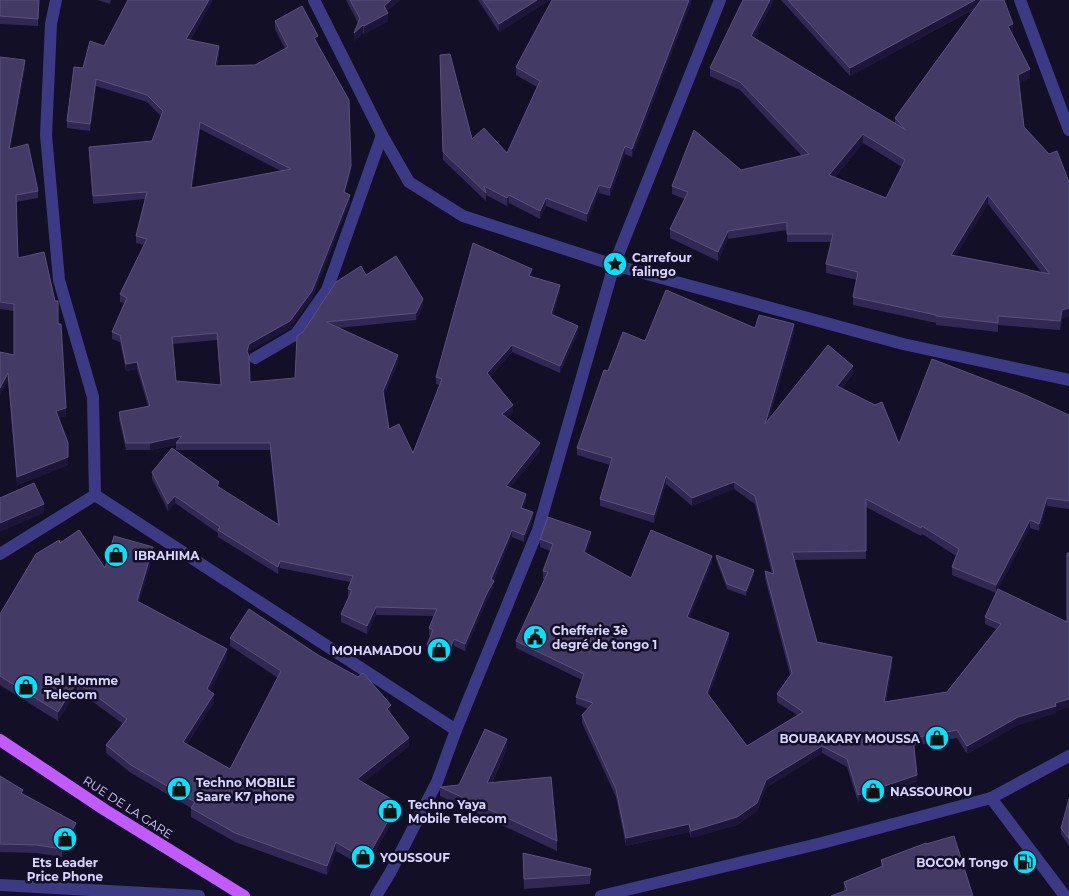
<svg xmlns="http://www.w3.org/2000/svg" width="1069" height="896" viewBox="0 0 1069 896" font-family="Montserrat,sans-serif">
<rect width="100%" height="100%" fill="#130f26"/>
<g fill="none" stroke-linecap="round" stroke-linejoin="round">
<!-- minor -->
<g stroke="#3d3a85" stroke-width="12">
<path d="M56,0L51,24L46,135L59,280L93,397L95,495"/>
<path d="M314,0L382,135L409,182L463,216L614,265L903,344L1069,380"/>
<path d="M1020,0L1069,130"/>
<path d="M255,358L296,334L327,290L382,135"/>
<path d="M0,554L95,495L456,730"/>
<path d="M991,798L1065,896"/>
<path d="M0,885L199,896"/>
<path d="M376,896L390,873L437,782L456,730L538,530L614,265L720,0"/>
<path d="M601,896L822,843L991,798L1069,756"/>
</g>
<!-- major -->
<path stroke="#c25bff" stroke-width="12" d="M0,740L105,810L244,896"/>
</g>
<!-- wall -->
<g fill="#312854" fill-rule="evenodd">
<path d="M0,0H39L38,26L0,24Z"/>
<path d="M98,0H111L110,4Z"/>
<path d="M213,0L190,40L219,53L217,66L255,65L285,49L275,29V21L318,43L317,44L351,173L345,193L350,202L312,298L290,328L249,351L248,354L250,382L295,378L303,332L366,275L423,306L416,320L339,328L398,362L384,396L389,429L413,453L440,385L436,384V377L532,277L560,292L553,315L578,333L560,373L512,352L490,377L513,412L506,418L540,451L510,488L526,501L523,509L533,519L524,542L512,537L494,580V588L487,600L465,651L454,646L448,661L427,652V645L431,636L429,635V628L434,616L376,615L367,634L341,622V614L349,597L348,596V589L350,582L280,568L278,574L218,537V533L175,503L168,511L152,479V472L219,488L278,525L270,450H176V445L150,450H126L119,419V412L148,406L137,369L126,371L120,342L112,339V332L124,303L120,302V294L144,245L136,243V236L145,199L93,204L89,147L152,141L162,117L147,102L96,86L90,131L67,128V121L83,68L104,46ZM200,129L281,171L192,188ZM217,340L221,385L176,381L173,344Z"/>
<path d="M346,0H400L387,11L388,21L364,34L363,33L354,41L358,23Z"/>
<path d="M478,0H550L499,32Z"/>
<path d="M621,0H692L632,157L625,154L610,196L599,193L587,222L546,206L540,219L509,203L507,206L486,195V201L443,160L440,55L472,139L507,153L537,87L516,75V67Z"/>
<path d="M743,0H774L754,38L895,123V118L974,9L850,76L781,0H1004L1013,32L1012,33L1030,78L1019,83L1024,127L1069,182V316L1062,319L1060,330L998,325V332L936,325V323L853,305V297L857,280L826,273V264L831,242H787V230L728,239L718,261L670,238V229L684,199L672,194V186L802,156L740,90L710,76V68ZM863,143L902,167L886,198L835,177ZM988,204L1042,273L955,256Z"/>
<path d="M0,57L25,68L10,148L38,191V198L16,202L18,258L58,324L66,416L58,418L68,465L17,485L8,380L0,395V352L14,355V311L0,309Z"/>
<path d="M755,328L794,332L769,419L853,374L842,388L899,444L1069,415V509L1047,506L1039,531L1030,528L996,593L952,575V567L956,556L922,534L921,536L866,507V559L794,560L817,642L892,665L886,702L947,692L996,629L985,624V617L1067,622L1069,553V707L1056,711V713L1018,725L967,754L957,738L914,746L917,782L858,802L847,767L822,753L766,788L757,811L737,825L691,838L689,832L626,846L616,797L582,723V715L588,709L576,704V697L582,680L516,648V641L545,579H543V571L550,551L540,547V539L591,540L586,553L631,578L712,563L689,618L729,640L709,695L747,746L797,715L777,702V694L790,675L765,578V571L772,574L755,504L734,489L692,506L666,484L654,523L600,506V499L610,465L577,455V448L608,371L645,341Z"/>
<path d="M60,543L105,568L153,556L139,602L227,657L210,691L214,702L187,744L230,769L278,678L230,646V638L391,713V714L409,746L363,783L398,811L366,868L336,851L327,875L235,842L191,817V808L131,773L106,753V745L123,724L77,690L58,721L0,685V614Z"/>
<path d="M716,555L754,574L746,596L727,589L716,559Z"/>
<path d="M507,748L492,783L557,841V851L440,796V787L459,785Z"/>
<path d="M0,776L23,794L76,831L62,857L37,853L0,852Z"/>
<path d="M1069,799V846L1061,834V828Z"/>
<path d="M523,853L591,869L590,884L524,889Z"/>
<path d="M881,860L973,896L844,891V882L881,866Z"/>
</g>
<!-- shaded-wall -->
<g fill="#1d163a">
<path d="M209,0H213L186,46V39Z"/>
<path d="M391,0H400L384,14V6Z"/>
<path d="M537,0H550L499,32V24Z"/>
<path d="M689,0H692L632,157V149Z"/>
<path d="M770,0H774L751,44V36Z"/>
<path d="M975,0H984V3L850,76V68Z"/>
<path d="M388,13V21L364,34V26Z"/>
<path d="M1013,24V32L1008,34V26Z"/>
<path d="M363,25V33L354,41V33Z"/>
<path d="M318,36V43L314,45V38Z"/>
<path d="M219,46V53L215,73V66Z"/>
<path d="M25,60V68L9,156V149Z"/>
<path d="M1030,69V78L1018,84V75Z"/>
<path d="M96,79V86L90,131V124Z"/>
<path d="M200,122V129L191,195V188Z"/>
<path d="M863,134V143L829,184V175Z"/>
<path d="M625,146V154L610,196V188Z"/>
<path d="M351,166V173L344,200V192Z"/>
<path d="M599,185V193L587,222V214Z"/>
<path d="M350,195V202L312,298L290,328L249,351L247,359V351L249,344Z"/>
<path d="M509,195V203L507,206V198Z"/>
<path d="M988,195V204L951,263V255Z"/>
<path d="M546,198V206L540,219V211Z"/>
<path d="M728,231V239L718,261V252Z"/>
<path d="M532,269V276L529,283V276Z"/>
<path d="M560,285V292L551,321V314Z"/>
<path d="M423,299V306L416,320V313Z"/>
<path d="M1069,308V316L1062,319L1060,330L1062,310Z"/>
<path d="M794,324V332L765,431V424Z"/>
<path d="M578,326V333L560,373V366Z"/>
<path d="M512,345V352L487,380V373Z"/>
<path d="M398,355V362L383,398V391Z"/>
<path d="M137,362V369L126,371V364Z"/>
<path d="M853,366V374L837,394V386Z"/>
<path d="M8,373V380L0,395V388Z"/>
<path d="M513,405V412L502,422V414Z"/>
<path d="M66,408V416L56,418V411Z"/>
<path d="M182,436L176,443V445L150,450V443Z"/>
<path d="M540,443V451L506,493V486Z"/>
<path d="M68,457V465L17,485V477Z"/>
<path d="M666,476V484L654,523V515Z"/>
<path d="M734,482V489L692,506V498Z"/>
<path d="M526,494V501L521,515V508Z"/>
<path d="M175,496V503L168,511V504Z"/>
<path d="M1047,498V506L1039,531V524Z"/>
<path d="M44,504V513L0,532V523Z"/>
<path d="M533,512V519L524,542V535Z"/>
<path d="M1030,520V528L996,593V585Z"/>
<path d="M512,530V537L492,584L494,581V588L487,600L465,651V644Z"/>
<path d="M591,532V540L584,560V552Z"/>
<path d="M153,547V556L137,610V601Z"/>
<path d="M712,556V563L687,625V617Z"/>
<path d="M280,561V568L278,574V567Z"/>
<path d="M754,570V574L746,596V591Z"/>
<path d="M376,607V615L367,634V626Z"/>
<path d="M729,633V640L707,700V693Z"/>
<path d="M454,639V646L448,661V653Z"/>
<path d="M227,649V657L207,697V689Z"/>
<path d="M892,657V665L884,710V702Z"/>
<path d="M77,682V690L58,721V712Z"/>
<path d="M214,694V702L183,750V742Z"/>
<path d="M1069,699V707L1056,711V713L1018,725L967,754V746L1018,717L1055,703Z"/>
<path d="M391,705V713L387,718V709Z"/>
<path d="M409,738V746L357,788V779Z"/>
<path d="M507,739V748L487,792V783Z"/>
<path d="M822,746V753L766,788L757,811L737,825L691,838V831L766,780Z"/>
<path d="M917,775V782L858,802V795Z"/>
<path d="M398,803V811L366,868V860Z"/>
<path d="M76,823V831L62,857V849Z"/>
<path d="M689,824V832L626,846V838Z"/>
<path d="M336,842V851L327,875V866Z"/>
</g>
<!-- building -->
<g fill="#433a66" stroke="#5a527e" fill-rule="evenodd">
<path d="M0,0H39L38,19L0,16Z"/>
<path d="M128,0H209L186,39L219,46L215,66L255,65L288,47L275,21L302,6L318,36L314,38L349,100L351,166L344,192L350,195L312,291L290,321L249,344L247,351L249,356L250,382L295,378L297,336L303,332L336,282L361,266L366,275L396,256L423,299L416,313L326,322L398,355L383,391L389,429L399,424L413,453L442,379L436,377L473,243L532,269L529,276L560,285L551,314L578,326L560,366L512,345L487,373L513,405L502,414L540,443L506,486L526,494L521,508L533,512L524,535L512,530L491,579L494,581L487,593L465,644L454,639L448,653L427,645L433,630L429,628L437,609L376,607L367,626L341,614L352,590L348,589L353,576L280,561L278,567L218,530L220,527L175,496L168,504L152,472L172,448L219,482L217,486L279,525L270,443H176L182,436L150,443H126L119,412L150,406L137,362L126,364L120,335L112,332L127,298L120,294L147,239L136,236L147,192L93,196L89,147L152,141L163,111L147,95L96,79L90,124L67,121L74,67L83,68L90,41L104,46ZM200,122L291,169L191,188ZM217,333L221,385L176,381L172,337Z"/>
<path d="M350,0H391L384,6L388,13L364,26L363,25L354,33L360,18Z"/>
<path d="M483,0H537L499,24Z"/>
<path d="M552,0H689L632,149L625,146L610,188L599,185L587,214L546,198L540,211L509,195L507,198L484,186L486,193L443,152L440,55L450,54L472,139L484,128L507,153L540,81L516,67Z"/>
<path d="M743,0H770L751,36L906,130L895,118L981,0H1004L1013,24L1008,26L1030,69L1018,75L1024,127L1049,154L1057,151L1069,182V308L1062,310L1060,321L998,316V323L936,316V315L853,297L858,272L826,264L833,234H787V222L728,231L718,252L670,229L688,192L672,186L694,130L741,170L809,154L740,82L710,68ZM863,134L905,160L886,198L829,175ZM988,195L1050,274L951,255Z"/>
<path d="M788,0H975L850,68Z"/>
<path d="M0,57L25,60L9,149L28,144L38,191L16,195L18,258L44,252L55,301H58V324H61L66,408L56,411L68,443V457L17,477L8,373L0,388V352L14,355V304L0,302Z"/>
<path d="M666,290L755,328L759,315L794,324L765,424L828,345L853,366L837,386L875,405L882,402L899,444L932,359L1023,394L1069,415V501L1047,498L1039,524L1030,520L996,585L952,567L959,549L922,526L921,528L866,499V551L792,552L817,642L892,657L884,702L947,692L1001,624L985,617L998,589L1067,622V553H1069V699L1055,703L1056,706L1018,717L967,746L957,730L913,738L917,775L858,795L847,759L822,746L766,780L757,803L737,817L691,831L689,824L626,838L616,789L582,715L593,703L576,697L584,674L516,641L548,572L543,571L553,544L540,539L548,517L591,532L584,552L631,578L651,530L712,556L687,617L729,633L707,693L747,746L803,712L777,694L792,673L765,571L774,574L755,496L734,482L692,498L666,476L654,515L600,499L612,458L577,448L604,370L608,371L623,332L645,341Z"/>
<path d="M34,483L44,504L0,523V498Z"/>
<path d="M79,530L105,568L114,536L153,547L137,601L227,649L207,689L214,694L183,742L230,769L281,671L230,638L249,609L318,655L358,677L363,673L391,705L387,709L409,738L357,779L398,803L366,860L336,842L327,866L235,833L191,808L195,802L131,765L106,745L127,719L77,682L58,712L0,676V614L36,554L59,540L60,543Z"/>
<path d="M716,555L754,570L746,591L727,584Z"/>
<path d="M485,729L507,739L487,783L551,777L557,841L440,787L459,785Z"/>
<path d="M0,776L23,790L21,793L76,823L62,849L37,845L0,844Z"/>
<path d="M1069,799V839L1061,828Z"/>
<path d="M954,836L973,896H831L847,890L844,882L883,866L881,860L926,843V844Z"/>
<path d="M523,853L591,869L590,875L524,879Z"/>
</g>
<!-- icons -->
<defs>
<g id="sight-disc" transform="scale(1.25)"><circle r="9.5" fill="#00e5ff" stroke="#130f26"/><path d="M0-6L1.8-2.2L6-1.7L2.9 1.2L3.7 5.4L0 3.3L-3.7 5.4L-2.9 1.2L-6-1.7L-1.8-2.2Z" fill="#111"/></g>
<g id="shop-disc" transform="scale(1.25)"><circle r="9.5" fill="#00e5ff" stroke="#130f26"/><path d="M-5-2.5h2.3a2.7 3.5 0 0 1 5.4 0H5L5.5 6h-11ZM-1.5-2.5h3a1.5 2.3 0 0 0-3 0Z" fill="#111"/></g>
<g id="civic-disc" transform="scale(1.25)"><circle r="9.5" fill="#00e5ff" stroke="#130f26"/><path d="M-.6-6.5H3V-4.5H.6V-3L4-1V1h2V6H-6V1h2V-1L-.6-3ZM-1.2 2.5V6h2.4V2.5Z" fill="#111"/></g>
<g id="fuel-disc" transform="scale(1.25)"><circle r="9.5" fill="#00e5ff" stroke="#130f26"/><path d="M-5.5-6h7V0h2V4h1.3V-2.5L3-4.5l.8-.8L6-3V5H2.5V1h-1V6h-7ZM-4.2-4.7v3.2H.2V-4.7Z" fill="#111"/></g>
</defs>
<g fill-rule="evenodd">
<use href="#sight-disc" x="615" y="264"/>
<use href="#shop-disc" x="116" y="555"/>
<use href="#civic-disc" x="535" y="637"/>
<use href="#shop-disc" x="439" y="650"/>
<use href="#shop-disc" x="26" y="687"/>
<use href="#shop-disc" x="937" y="738"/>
<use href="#shop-disc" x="179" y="789"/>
<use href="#shop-disc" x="873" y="791"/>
<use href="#shop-disc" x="390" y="811"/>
<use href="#shop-disc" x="65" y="839"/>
<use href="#shop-disc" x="363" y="857"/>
<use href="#fuel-disc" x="1025" y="862"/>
</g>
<g text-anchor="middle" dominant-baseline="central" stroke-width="5" stroke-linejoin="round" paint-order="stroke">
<!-- poi labels -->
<g font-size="12" font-weight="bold" fill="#d9d4ff" stroke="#130f26" text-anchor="start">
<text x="632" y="257">Carrefour<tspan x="632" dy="14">falingo</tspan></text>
<text x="134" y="555">IBRAHIMA</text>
<text x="552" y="630">Chefferie 3è<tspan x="552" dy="14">degré de tongo 1</tspan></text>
<text x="422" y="650" text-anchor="end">MOHAMADOU</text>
<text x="44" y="680">Bel Homme<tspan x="44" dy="14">Telecom</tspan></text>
<text x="920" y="738" text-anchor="end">BOUBAKARY MOUSSA</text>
<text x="196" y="782">Techno MOBILE<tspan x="196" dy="14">Saare K7 phone</tspan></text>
<text x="890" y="791">NASSOUROU</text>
<text x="408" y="804">Techno Yaya<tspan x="408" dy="14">Mobile Telecom</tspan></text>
<text x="380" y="857">YOUSSOUF</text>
<text x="65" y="862" text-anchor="middle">Ets Leader<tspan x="65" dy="14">Price Phone</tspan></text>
<text x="1008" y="862" text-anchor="end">BOCOM Tongo</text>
</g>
<!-- street labels -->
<g font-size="12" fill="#d9d4ff" stroke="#130f26">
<text transform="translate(128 807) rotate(33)">RUE DE LA GARE</text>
</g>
</g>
</svg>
